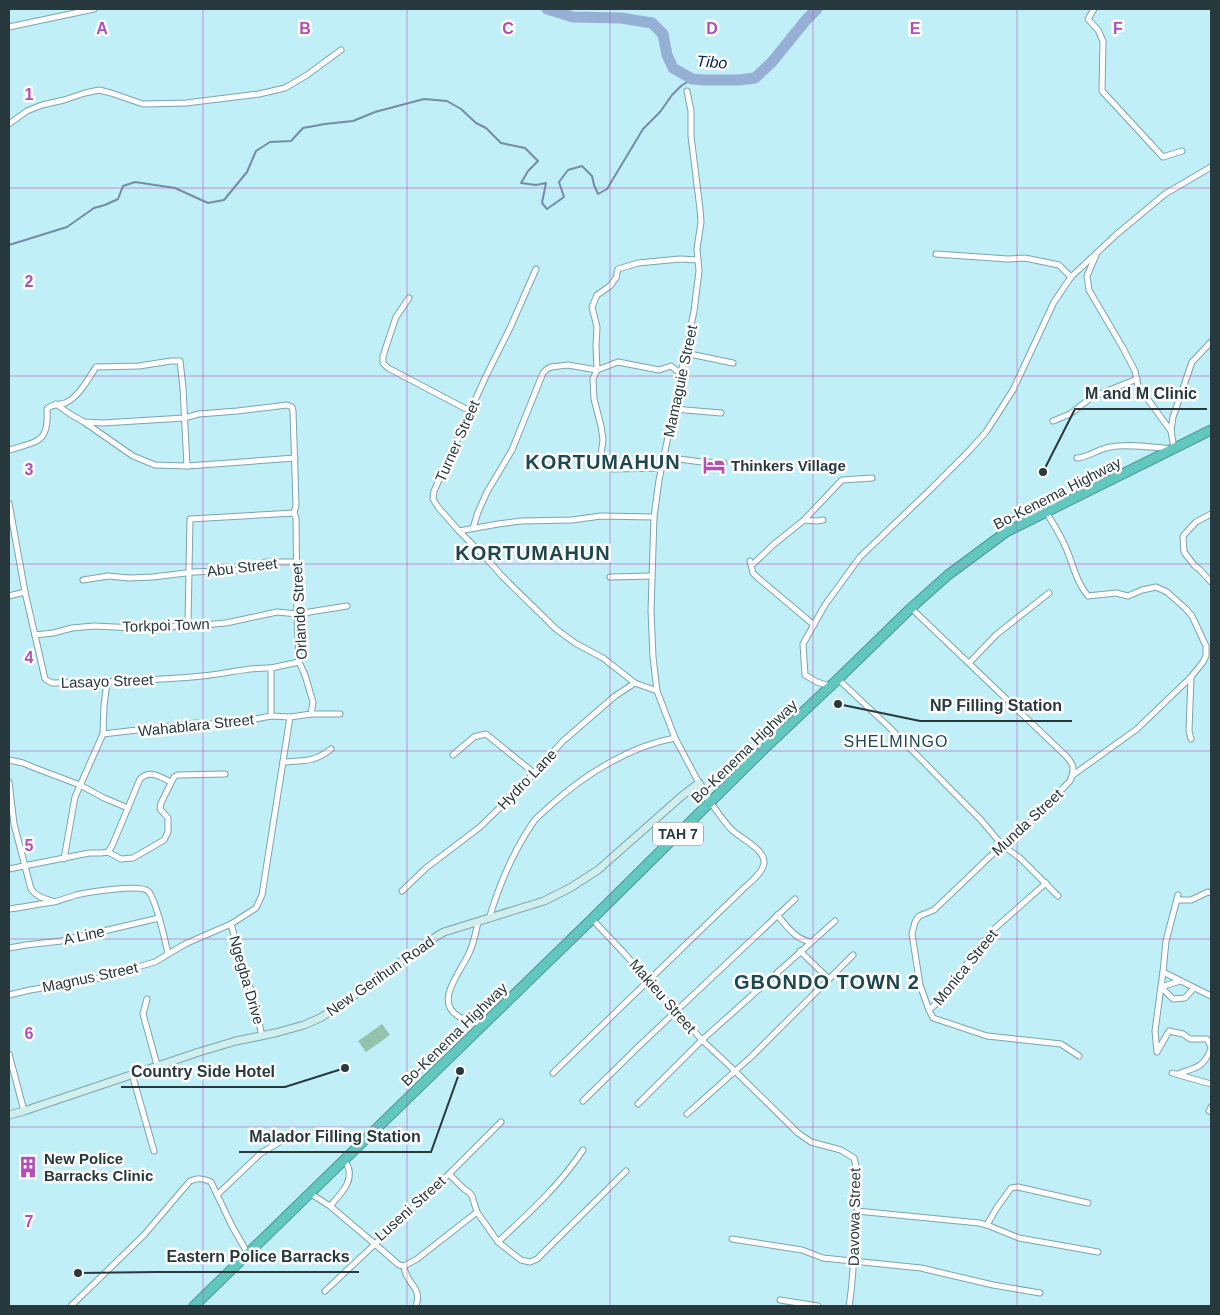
<svg xmlns="http://www.w3.org/2000/svg" width="1220" height="1315" viewBox="0 0 1220 1315" font-family="Helvetica,sans-serif">
<rect width="100%" height="100%" fill="#c1eff8"/>
<!-- green -->
<path fill="#94c2ad" d="M382,1024L390,1035L366,1052L358,1041Z"/>
<g fill="none" stroke-linecap="round" stroke-linejoin="round">
<!-- stream -->
<path stroke="#758ca7" stroke-width="2" d="M9,245L67,227L94,208L105,205L118,199L123,186L135,182L175,188L208,203L224,200L247,172L256,151L270,142L291,141L303,128L325,124L353,121L375,112L424,99L447,101L461,109L476,123L486,128L501,143L525,148L538,161L528,171L521,183L536,185L546,183L542,203L547,209L564,197L559,182L568,170L582,166L592,176L594,185L598,194L607,189L643,129L660,112L672,95L681,86L692,79"/>
<!-- river -->
<path stroke="#96b0d5" stroke-width="11" d="M547,9L573,17L621,18L652,23L663,34L667,55L673,68L692,79L704,80H739L755,78L772,62L806,20L817,9"/>
<!-- street casing -->
<g stroke="#79a5ad" stroke-width="7">
<g id="street">
<path d="M1094,9L1088,19L1098,30L1103,41L1102,91L1163,157L1182,151"/>
<path d="M9,27L94,9"/>
<path d="M687,91L691,111V136L700,209L701,222L697,249L699,271L694,311L659,480L654,517L651,611L653,657L657,691L675,738L699,783"/>
<path d="M9,124L27,111L42,105L64,100L85,93L99,90L111,93L143,104L186,103L259,94L285,88L307,75L341,50"/>
<path d="M936,254L1008,259L1025,258L1059,265L1071,277"/>
<path d="M1096,255L1087,276L1089,290L1123,348L1135,371L1138,386L1171,431"/>
<path d="M698,260L680,259L638,263L618,269L616,278L610,286L597,295L592,307L597,327L596,346L597,370L593,379L594,399L601,426L603,440L601,454L612,469L662,468L671,458L702,462L724,463"/>
<path d="M536,269L510,328L486,376L434,491L433,499L438,507L459,531L487,559L502,576L556,629L575,643L603,658L635,683"/>
<path d="M409,298L396,317L383,356V363L388,368L470,411"/>
<path d="M685,353L733,363"/>
<path d="M674,409L721,413"/>
<path d="M1053,421L1070,414L1092,397L1137,379"/>
<path d="M84,422L133,456L155,465L187,466L295,458"/>
<path d="M9,450C37,441 49,444 47,409C52,404 58,405 65,403C78,398 89,378 96,367L139,366L171,361H180L183,388L187,466"/>
<path d="M1077,458C1089,457 1098,449 1110,447C1130,443 1153,448 1174,449L1171,431L1173,417L1192,362L1211,342"/>
<path d="M9,503L25,592L45,679L52,683C102,682 153,681 202,676C226,674 247,667 271,668V716"/>
<path d="M1046,512C1054,525 1063,539 1068,553C1074,568 1077,583 1088,596L1116,593L1128,596L1142,590L1156,587L1167,592L1186,609L1192,616L1206,646V656L1203,662L1191,677L1189,731L1191,739"/>
<path d="M1211,514L1196,522L1183,536L1184,552L1194,565L1200,570L1211,582"/>
<path d="M804,520L842,480L872,478"/>
<path d="M473,528L478,512L487,492L512,450L543,373L547,369L551,367L568,365L597,370L618,362L659,370L671,366L682,375"/>
<path d="M459,531L498,524L521,521L572,520L601,516L654,517"/>
<path d="M750,561L753,573L757,577L814,625"/>
<path d="M752,565L773,545L804,520L816,521L823,520"/>
<path d="M610,577L652,576"/>
<path d="M83,580L108,576L129,578L153,577L194,572L239,570L266,562H296"/>
<path d="M9,596L25,592"/>
<path d="M911,608L1066,756C1074,764 1075,770 1070,781L1010,843L1002,845L934,910L919,916L915,922L912,934L920,985L929,1010L933,1018L987,1036L1061,1044L1079,1056"/>
<path d="M188,623L190,519L294,513"/>
<path d="M35,635L53,633L72,628L94,626L135,628L172,627L188,623L203,625L226,623L277,612L297,614L347,606"/>
<path d="M969,663L997,634L1049,593"/>
<path d="M271,668L299,662"/>
<path d="M838,679L890,728L981,820L1002,845L1020,858L1058,896"/>
<path d="M830,686L817,682L805,675L803,644L825,605L860,557L930,490L969,451L986,432L1013,390L1054,302L1071,277L1117,234L1165,194L1211,167"/>
<path d="M311,714H340"/>
<path d="M103,734L196,723L225,725L271,716L290,717"/>
<path d="M453,755L474,737L486,734L534,773"/>
<path d="M9,760L23,763L35,768L80,785L104,798L128,808"/>
<path d="M283,762C303,761 315,762 331,749"/>
<path d="M1073,775L1137,729L1191,677"/>
<path d="M9,782L14,824L31,889C37,897 43,898 52,901"/>
<path d="M108,852L121,859L133,858L164,840L168,832V818L160,809L161,803L174,777L178,775L225,774"/>
<path d="M64,859L75,797L103,734L104,706L107,682"/>
<path d="M9,869L89,853H101L108,852L112,846L140,779C150,769 160,777 171,782"/>
<path d="M402,891L426,868L480,827L520,788L563,741L615,696L635,683L657,691"/>
<path d="M1178,895L1166,941L1163,972L1155,1031L1157,1052L1169,1031L1183,1034L1190,1039H1207L1211,1047"/>
<path d="M1177,900H1191L1208,892L1211,893"/>
<path d="M9,909C24,907 39,904 54,902C62,900 69,897 76,895C89,892 140,884 148,891C156,898 165,941 168,953"/>
<path d="M777,915C788,927 794,938 810,942"/>
<path d="M489,919C499,885 514,850 534,821C539,815 546,810 551,805C584,775 630,746 675,738"/>
<path d="M592,919L624,953L702,1040L735,1071L798,1133L811,1142L841,1150L854,1158C861,1181 857,1216 855,1240C853,1262 853,1284 849,1306"/>
<path d="M478,922C476,931 474,942 470,951C463,969 433,1001 458,1016C464,1020 475,1021 483,1025"/>
<path d="M231,924L241,961L253,996L262,1036"/>
<path d="M9,948L26,945L61,941L159,918"/>
<path d="M800,951L829,979"/>
<path d="M1163,972L1211,996"/>
<path d="M1180,981L1161,987L1173,999L1185,998L1194,988"/>
<path d="M9,995L30,990L92,980L155,962L185,944L231,924L256,908L262,895L290,717L311,714L313,702L305,675L299,662L297,614L296,518L294,513L296,505L293,411L292,407L287,405L237,411L199,414L184,418L103,423L84,422L70,414L56,404"/>
<path d="M147,999L143,1014L157,1065"/>
<path d="M929,1010L937,1003L993,930L1046,883"/>
<path d="M9,1054L24,1111"/>
<path d="M553,1073L742,890C749,883 763,873 764,863C765,849 740,838 732,830C724,822 717,811 710,802"/>
<path d="M1172,1073L1211,1084"/>
<path d="M132,1074L154,1151"/>
<path d="M1178,1074C1197,1067 1203,1068 1211,1049"/>
<path d="M583,1101L638,1047L795,899"/>
<path d="M638,1104L702,1040L835,921"/>
<path d="M1209,1111L1211,1107"/>
<path d="M687,1114L752,1056L853,955"/>
<path d="M449,1174L501,1122"/>
<path d="M311,1194L330,1206L375,1244L449,1174L464,1189L469,1192L472,1196L477,1212L498,1242L521,1260L530,1262L537,1259L626,1171"/>
<path d="M217,1195L261,1153L278,1143"/>
<path d="M330,1206C342,1193 357,1178 345,1161"/>
<path d="M857,1211L979,1223L987,1225L996,1209L1011,1188L1018,1187L1088,1203"/>
<path d="M987,1225L1019,1238L1098,1252"/>
<path d="M732,1239L802,1250L823,1258L921,1268L993,1285L1040,1293"/>
<path d="M498,1242C529,1213 560,1185 583,1150"/>
<path d="M404,1266C405,1284 423,1286 416,1306"/>
<path d="M325,1291L375,1244L399,1265L404,1266L417,1259L477,1212"/>
<path d="M780,1300L818,1306"/>
<path d="M71,1306L144,1235L190,1181C198,1178 203,1178 211,1182L232,1226L248,1254"/>
</g>
</g>
<!-- secondary casing -->
<g stroke="#79a5ad" stroke-width="9">
<path id="secondary" d="M9,1115L24,1111L199,1052L236,1041L275,1033L304,1025L320,1018L343,1004L360,991L437,936L444,932L544,901L570,888L598,870L683,795L699,783L710,802"/>
</g>
<!-- highway casing -->
<g stroke="#4d9692" stroke-width="11">
<path id="highway" d="M194,1306L592,919L765,748L838,679L911,608L948,575L1006,532L1211,430"/>
</g>
<!-- street -->
<use href="#street" stroke="#fff" stroke-width="5"/>
<!-- secondary -->
<use href="#secondary" stroke="#d0eeec" stroke-width="7"/>
<!-- highway -->
<use href="#highway" stroke="#62c8bf" stroke-width="9"/>
</g>
<!-- grid -->
<path fill="none" stroke="#b34eb4" stroke-width="1" stroke-opacity="0.55" d="M203,9V1306M407,9V1306M610,9V1306M813,9V1306M1017,9V1306M9,188H1211M9,376H1211M9,564H1211M9,751H1211M9,939H1211M9,1127H1211"/>
<!-- icons -->
<defs>
<g id="hotel-bare" transform="scale(1.725)"><path d="M-6-4.5h1.5V1H6V5H4.5V3h-9V5H-6ZM-4 0a1.8 1.8 0 1 1 3.6 0ZM.5 0V-2.5h3Q6-2.5 6 0Z" fill="#b34eb4" stroke="#fff" stroke-width="2.5" paint-order="stroke"/></g>
<g id="building-bare" transform="scale(1.725)"><path d="M-4-6H4V6H1V3H-1V6H-4ZM-2.5-4.3h1.7v1.8h-1.7ZM.8-4.3h1.7v1.8H.8ZM-2.5-1h1.7V.8h-1.7ZM.8-1h1.7V.8H.8Z" fill="#b34eb4" stroke="#fff" stroke-width="2.5" paint-order="stroke"/></g>
</defs>
<g fill-rule="evenodd">
<use href="#hotel-bare" x="714" y="465"/>
<use href="#building-bare" x="28" y="1167"/>
</g>
<g text-anchor="middle" dominant-baseline="central" stroke-width="5" stroke-linejoin="round" paint-order="stroke">
<!-- shield labels -->
<rect fill="#fff" stroke="#687477" stroke-width="1" x="653" y="822.5" width="50" height="23" rx="4"/>
<g font-size="14" font-weight="bold" fill="#27393d">
<text x="678" y="834">TAH 7</text>
</g>
<!-- street labels -->
<g font-size="15" fill="#27393d" stroke="#fff">
<text transform="translate(680 381) rotate(-78)">Mamaguie Street</text>
<text transform="translate(457 441) rotate(-66)">Turner Street</text>
<text transform="translate(1057 493) rotate(-27)">Bo-Kenema Highway</text>
<text transform="translate(242 567) rotate(-7)">Abu Street</text>
<text transform="translate(299 611) rotate(-93)">Orlando Street</text>
<text transform="translate(166 625) rotate(-2)">Torkpoi Town</text>
<text transform="translate(107 681) rotate(-2)">Lasayo Street</text>
<text transform="translate(196 725) rotate(-6)">Wahablara Street</text>
<text transform="translate(744 751) rotate(-44)">Bo-Kenema Highway</text>
<text transform="translate(527 779) rotate(-46)">Hydro Lane</text>
<text transform="translate(1027 822) rotate(-43)">Munda Street</text>
<text transform="translate(84 935) rotate(-12)">A Line</text>
<text transform="translate(965 967) rotate(-51)">Monica Street</text>
<text transform="translate(380 976) rotate(-35)">New Gerihun Road</text>
<text transform="translate(90 977) rotate(-12)">Magnus Street</text>
<text transform="translate(247 980) rotate(74)">Ngegba Drive</text>
<text transform="translate(663 996) rotate(49)">Makieu Street</text>
<text transform="translate(454 1034) rotate(-44)">Bo-Kenema Highway</text>
<text transform="translate(410 1208) rotate(-42)">Luseni Street</text>
<text transform="translate(854 1217) rotate(-89)">Davowa Street</text>
</g>
<!-- poi labels -->
<g font-size="15" font-weight="bold" fill="#27393d" stroke="#fff" text-anchor="start">
<text x="731" y="465">Thinkers Village</text>
<text x="44" y="1158">New Police<tspan x="44" dy="17">Barracks Clinic</tspan></text>
</g>
<!-- water labels -->
<g font-size="16" font-style="italic" fill="#062856" stroke="#fff">
<text transform="translate(712 62) rotate(5)">Tibo</text>
</g>
<!-- neighbourhood labels -->
<g font-size="16" letter-spacing="1" fill="#1d4850" stroke="#fff">
<text x="896" y="741">SHELMINGO</text>
</g>
<!-- district labels -->
<g font-size="20" font-weight="bold" letter-spacing="1" fill="#1d4850" stroke="#fff">
<text x="603" y="462">KORTUMAHUN</text>
<text x="533" y="553">KORTUMAHUN</text>
<text x="827" y="982">GBONDO TOWN 2</text>
</g>
</g>
<g font-size="16" text-anchor="middle" font-weight="bold" fill="#b34eb4" stroke="#fff" stroke-width="5" stroke-linejoin="round" paint-order="stroke">
<text x="102" y="34">A</text>
<text x="305" y="34">B</text>
<text x="508" y="34">C</text>
<text x="712" y="34">D</text>
<text x="915" y="34">E</text>
<text x="1118" y="34">F</text>
<text x="29" y="100">1</text>
<text x="29" y="287">2</text>
<text x="29" y="475">3</text>
<text x="29" y="663">4</text>
<text x="29" y="851">5</text>
<text x="29" y="1039">6</text>
<text x="29" y="1227">7</text>
</g>
<!-- callouts -->
<path fill="none" stroke="#27393d" stroke-width="2" d="M1043 472L1075 409H1207M838 704L920 721H1072M345 1068L285 1087H121M460 1071L431 1152H239M78 1273L156 1272H359"/>
<g fill="#27393d" stroke="#fff" stroke-width="2">
<circle cx="1043" cy="472" r="5"/>
<circle cx="838" cy="704" r="5"/>
<circle cx="345" cy="1068" r="5"/>
<circle cx="460" cy="1071" r="5"/>
<circle cx="78" cy="1273" r="5"/>
</g>
<g font-size="16" text-anchor="middle" font-weight="bold" fill="#27393d" stroke="#fff" stroke-width="5" stroke-linejoin="round" paint-order="stroke">
<text x="1141" y="399">M and M Clinic</text>
<text x="996" y="711">NP Filling Station</text>
<text x="203" y="1077">Country Side Hotel</text>
<text x="335" y="1142">Malador Filling Station</text>
<text x="258" y="1262">Eastern Police Barracks</text>
</g>
<!-- border -->
<rect width="1220" height="1315" fill="none" stroke="#27393d" stroke-width="20"/>
</svg>
